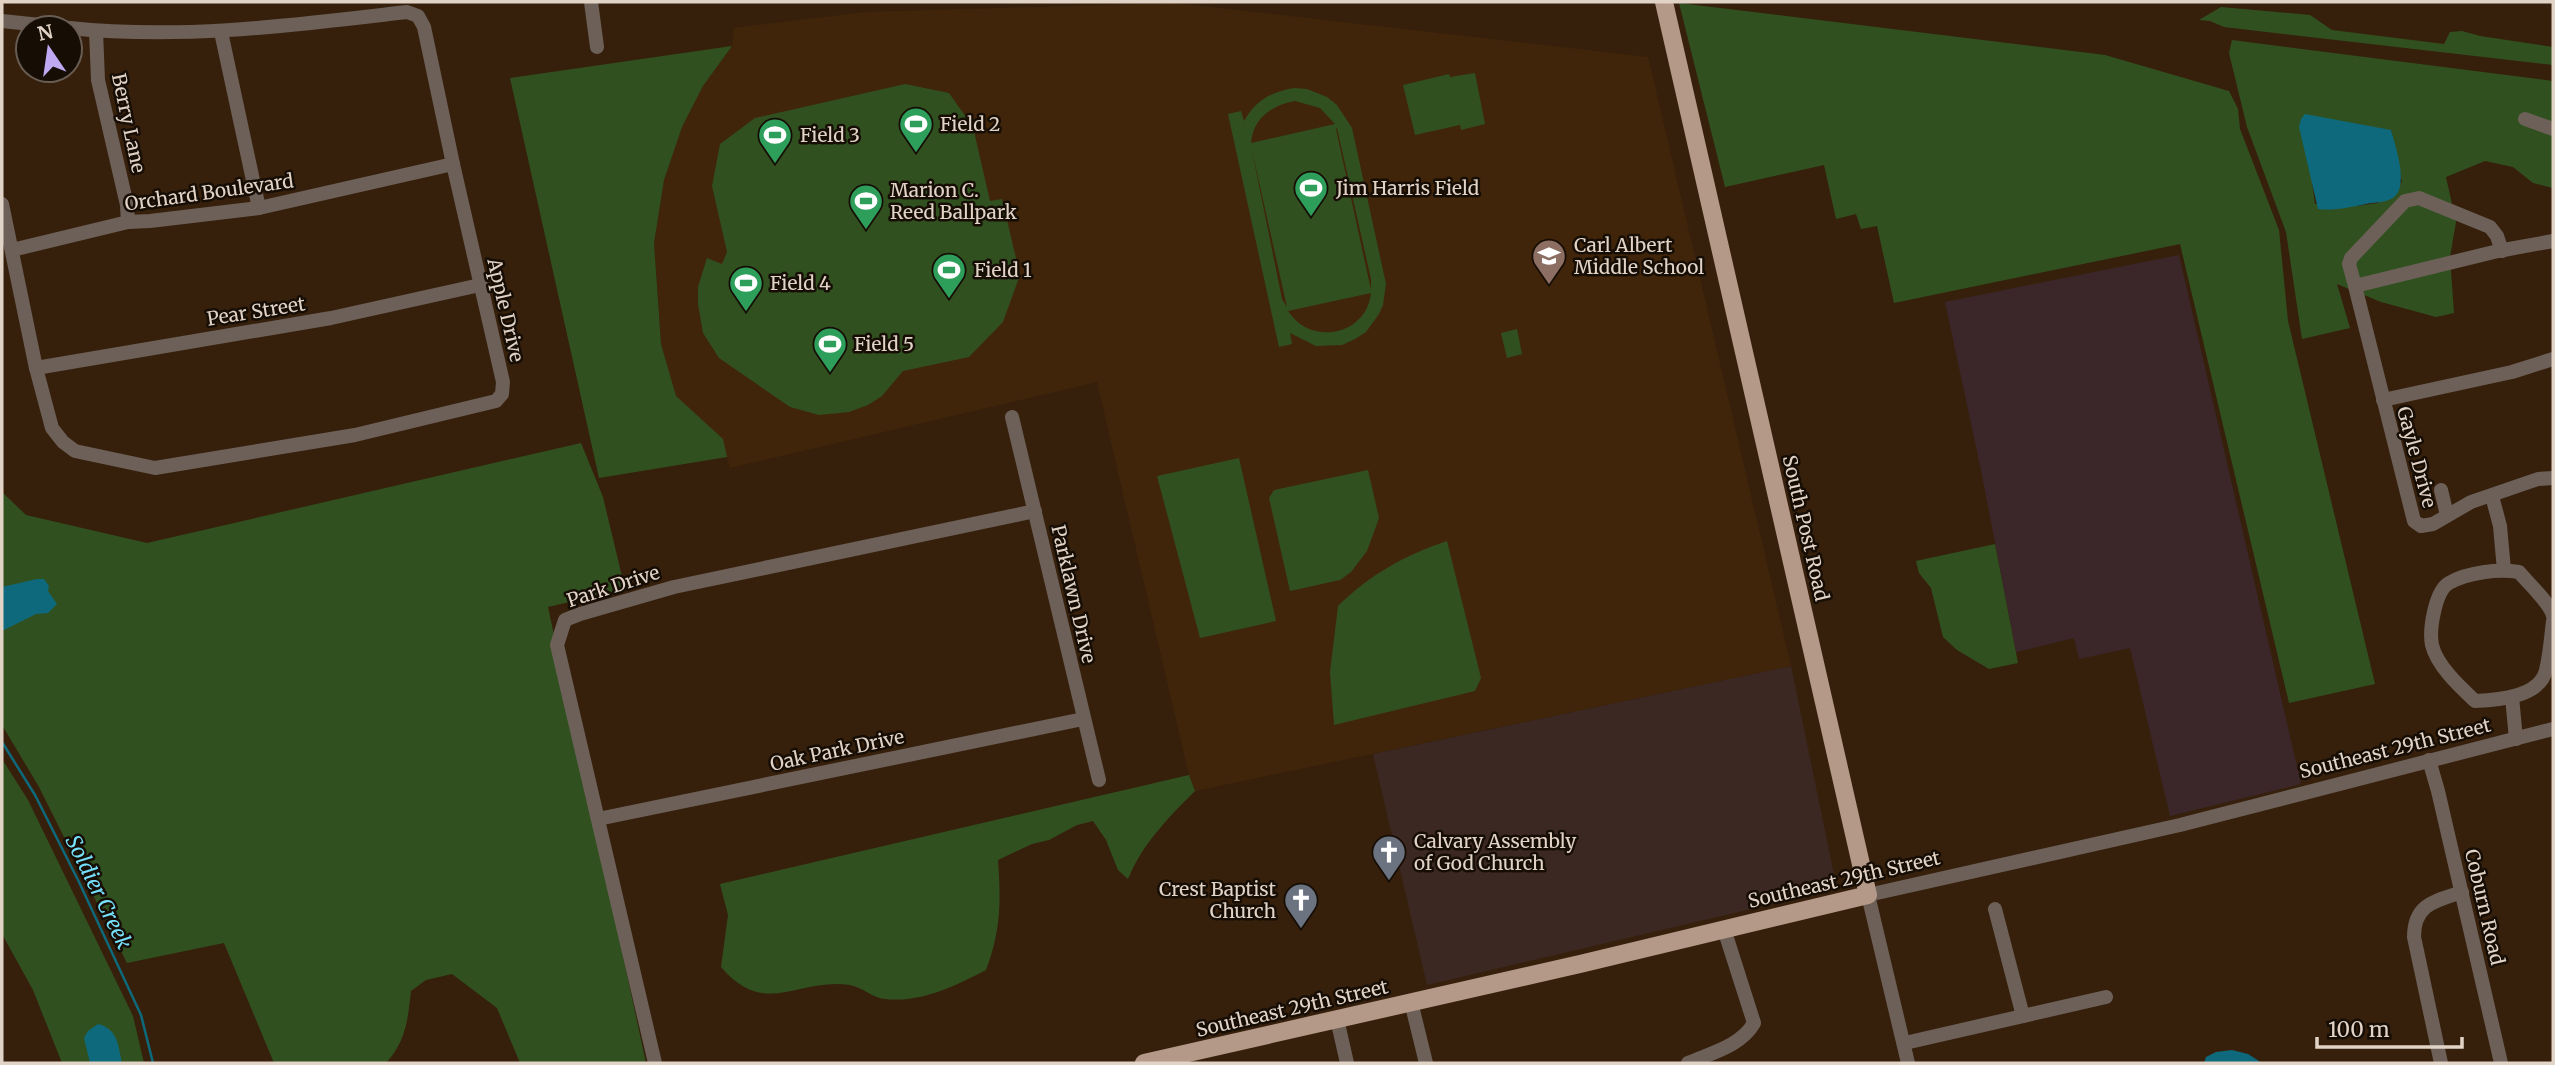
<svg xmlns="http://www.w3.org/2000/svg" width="2555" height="1065" viewBox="0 0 2555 1065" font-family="Merriweather,serif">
<rect width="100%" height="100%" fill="#36200c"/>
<!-- commercial -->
<path fill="#3b2822" d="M1791,666L1837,889L1427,985L1373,754Z"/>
<!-- industrial -->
<path fill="#3b2729" d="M2179,255L2301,784L2170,816L2130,648L2079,659L2074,638L2016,652L1981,470L1945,302Z"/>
<!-- built -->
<path fill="#40250a" d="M1175,3L1648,57L1791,666L1195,791L1189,775L1097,382L730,468L727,457L676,397L661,344L654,243L664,180L682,127L703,86L732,46L734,28L866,12Z"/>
<!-- green -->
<g fill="#315020" fill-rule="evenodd">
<path d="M1679,3L2105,55L2229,91L2238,109L2240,129L2279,230L2288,321L2375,684L2289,703L2180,244L1894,303L1877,226L1861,229L1856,214L1836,219L1824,165L1725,187Z"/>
<path d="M2221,7L2310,15L2332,30L2444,44L2450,32L2462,31L2480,36L2553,47V65L2224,27L2210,21L2199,20Z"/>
<path d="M2232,40L2553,81V188L2533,183L2513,167L2485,161L2446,177L2456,222L2450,257L2454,313L2436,317L2381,302L2337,284L2350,328L2302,339L2286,232L2247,127L2229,53ZM2391,130L2402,182L2378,203L2357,206L2315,204L2312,182Z"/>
<path d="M732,46L703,86L682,127L664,180L654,243L661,344L676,396L723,439L727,457L599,478L510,78Z"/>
<path d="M1475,73L1485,124L1461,130L1460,125L1415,135L1403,85L1449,74L1450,77Z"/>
<path d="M905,84L949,93L973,127L990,201L1002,199L1020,275L1003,322L969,357L903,371L882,396L868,405L849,412L819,415L790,407L719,358L703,333L698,304V287L707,258L722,264L727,252L712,186L720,144L755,118Z"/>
<path d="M1294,88L1307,89L1327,97L1337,105L1352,128L1386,284L1383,305L1379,314L1366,332L1355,339L1342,345L1316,346L1290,333L1292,344L1279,347L1228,114L1241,111L1244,121C1256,100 1271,92 1294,88ZM1295,101L1320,108L1335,124L1251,143C1253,118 1272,105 1295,101ZM1337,128L1371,279V290L1336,129ZM1251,146L1287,307L1282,299ZM1371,293C1367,335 1311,347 1288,311Z"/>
<path d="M1517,329L1522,354L1507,358L1501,333Z"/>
<path d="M581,443L603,497L625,589L548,607L646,1063H520L497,1008L452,974L426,980L411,991C408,1018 406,1042 386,1063H274L224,943L127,963L39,787L2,725V492L26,515L147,543Z"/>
<path d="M1239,458L1276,621L1200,638L1157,476Z"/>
<path d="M1368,470L1379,518L1367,551L1351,572L1340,580L1290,591L1269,498L1274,490Z"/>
<path d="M1447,541L1481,678L1475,691L1334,725L1330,672L1338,606C1369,575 1405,555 1447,541Z"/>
<path d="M1995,544L2018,663L1989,669L1957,650L1943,637L1931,588L1919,573L1916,561Z"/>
<path d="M2,759L28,800L133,1016L144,1063H62L33,990L2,934Z"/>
<path d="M1189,775L1195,791C1168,818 1143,843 1128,879L1118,870L1106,840L1093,821L1077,825L1049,840L1032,844L998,860C1001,902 1001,930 986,970C955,986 921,1003 885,999C873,998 862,987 850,985C798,977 765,1019 721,967L728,915L720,884Z"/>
</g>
<!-- water -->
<g fill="#0d697b">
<path d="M2305,114L2391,130C2395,145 2410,187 2393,198C2385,203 2375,202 2366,204C2351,207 2334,211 2318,209L2299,127L2301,119Z"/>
<path d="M37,579H44L49,586L48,591L57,604L48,613L36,614L2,631V587Z"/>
<path d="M98,1024C118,1029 118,1045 122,1063H90L84,1038L88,1031Z"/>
<path d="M2232,1050L2248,1054L2262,1063H2204L2206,1057L2216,1052Z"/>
</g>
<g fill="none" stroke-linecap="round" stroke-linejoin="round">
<!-- stream -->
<path stroke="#0d697b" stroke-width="2.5" d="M2,742L35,795L79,882L141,1015L153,1063"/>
<!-- minor -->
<g stroke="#6d6058" stroke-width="14">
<path d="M591,2L597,47"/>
<path d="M2,21L69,28"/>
<path d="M96,31L98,80L127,205L128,222"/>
<path d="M221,32L259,208"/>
<path d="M2525,119L2553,129"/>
<path d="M2,204L36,368L52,428L63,442L75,451L155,468L355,435L496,401L502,394L503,382L453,164L424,27L418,16L407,12C295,25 183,40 70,28"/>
<path d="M2553,241L2498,251L2355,286L2414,521L2421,526L2433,524L2471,502L2538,479L2553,478"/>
<path d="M12,250L128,222L150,221L259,208L453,164"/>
<path d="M2355,286L2349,264L2351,258L2405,201L2419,198L2490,227L2497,236L2502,251"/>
<path d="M36,368L331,318L480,285"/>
<path d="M2383,400L2512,372L2553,359"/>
<path d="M1012,417L1099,780"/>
<path d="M2441,490L2447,515"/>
<path d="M2492,496L2500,526L2504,570"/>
<path d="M2553,616C2551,604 2528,583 2519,572C2498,569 2468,572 2449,583C2435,591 2429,630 2432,645C2437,666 2460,687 2475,701C2498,700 2540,697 2546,670C2550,654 2551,637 2553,621"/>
<path d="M2512,697L2516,739"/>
<path d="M2429,760L2438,791L2501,1063"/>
<path d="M598,819L1083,719"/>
<path d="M1995,909L2023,1016"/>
<path d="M1411,1002L1426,1063"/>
<path d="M1337,1019L1347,1063"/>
<path d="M1905,1043L2106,997"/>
<path d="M655,1063L557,645L565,620L580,614L674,587L1035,511"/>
<path d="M1688,1063C1711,1053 1741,1046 1754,1023L1724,929"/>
<path d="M1908,1063L1868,895L2180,825L2553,729"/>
<path d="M2441,1063L2414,937C2414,904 2435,901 2462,892"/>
</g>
<!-- major -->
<path stroke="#b49988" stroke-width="18" d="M1144,1063L1580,964L1868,895L1664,2"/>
</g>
<!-- icons -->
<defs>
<g id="stadium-pin" transform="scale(1.75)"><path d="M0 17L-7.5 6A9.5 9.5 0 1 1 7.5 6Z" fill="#2e9e5b" stroke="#160d05"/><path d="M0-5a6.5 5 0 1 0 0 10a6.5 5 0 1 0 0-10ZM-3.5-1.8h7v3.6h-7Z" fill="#fff"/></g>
<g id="school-pin" transform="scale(1.75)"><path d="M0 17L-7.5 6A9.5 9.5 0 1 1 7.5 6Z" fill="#8d6e63" stroke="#160d05"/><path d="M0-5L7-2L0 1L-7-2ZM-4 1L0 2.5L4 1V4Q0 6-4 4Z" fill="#fff"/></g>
<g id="church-pin" transform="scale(1.75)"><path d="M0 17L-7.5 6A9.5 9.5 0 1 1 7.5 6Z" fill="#6b7280" stroke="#160d05"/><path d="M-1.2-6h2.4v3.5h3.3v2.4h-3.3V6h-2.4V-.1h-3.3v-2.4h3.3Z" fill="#fff"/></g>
</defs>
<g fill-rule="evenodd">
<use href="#stadium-pin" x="916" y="124"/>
<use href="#stadium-pin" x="775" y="135"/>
<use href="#stadium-pin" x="1311" y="188"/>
<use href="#stadium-pin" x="866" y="201"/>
<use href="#school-pin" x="1549" y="256"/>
<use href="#stadium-pin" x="949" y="270"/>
<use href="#stadium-pin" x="746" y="283"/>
<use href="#stadium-pin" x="830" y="344"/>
<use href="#church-pin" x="1389" y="852"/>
<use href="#church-pin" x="1301" y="900"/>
</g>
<g text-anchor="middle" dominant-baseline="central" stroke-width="5" stroke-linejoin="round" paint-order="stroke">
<!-- street labels -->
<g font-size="19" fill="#e2d3c7" stroke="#160d05">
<text transform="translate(129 123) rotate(78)">Berry Lane</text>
<text transform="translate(209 192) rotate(-8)">Orchard Boulevard</text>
<text transform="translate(506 310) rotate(77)">Apple Drive</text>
<text transform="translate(256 311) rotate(-9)">Pear Street</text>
<text transform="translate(2417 457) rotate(75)">Gayle Drive</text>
<text transform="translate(1806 528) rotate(77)">South Post Road</text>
<text transform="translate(613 586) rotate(-18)">Park Drive</text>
<text transform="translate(1074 594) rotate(77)">Parklawn Drive</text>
<text transform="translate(2395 748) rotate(-14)">Southeast 29th Street</text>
<text transform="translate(837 750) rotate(-12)">Oak Park Drive</text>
<text transform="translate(1844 879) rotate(-13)">Southeast 29th Street</text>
<text transform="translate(2485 907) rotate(77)">Coburn Road</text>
<text transform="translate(1292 1008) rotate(-13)">Southeast 29th Street</text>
</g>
<!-- poi labels -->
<g font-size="19" fill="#e2d3c7" stroke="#160d05" text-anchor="start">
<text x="940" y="124">Field 2</text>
<text x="800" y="135">Field 3</text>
<text x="1336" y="188">Jim Harris Field</text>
<text x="890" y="190">Marion C.<tspan x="890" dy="22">Reed Ballpark</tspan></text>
<text x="1574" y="245">Carl Albert<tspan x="1574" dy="22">Middle School</tspan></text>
<text x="974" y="270">Field 1</text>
<text x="770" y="283">Field 4</text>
<text x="854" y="344">Field 5</text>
<text x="1414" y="841">Calvary Assembly<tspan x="1414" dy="22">of God Church</tspan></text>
<text x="1276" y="889" text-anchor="end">Crest Baptist<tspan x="1276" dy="22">Church</tspan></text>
</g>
<!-- water labels -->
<g font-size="21" font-style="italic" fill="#75e1fc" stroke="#160d05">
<text transform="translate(99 892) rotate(64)">Soldier Creek</text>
</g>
</g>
<!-- border -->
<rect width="2555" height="1065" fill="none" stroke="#e2d3c7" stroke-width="7"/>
<!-- north arrow -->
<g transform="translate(49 49) rotate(347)"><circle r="33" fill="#160d05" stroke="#685c53" stroke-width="2"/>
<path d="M0-5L12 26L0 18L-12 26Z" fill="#c1a8f3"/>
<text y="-10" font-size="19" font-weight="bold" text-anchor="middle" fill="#e2d3c7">N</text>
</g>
<!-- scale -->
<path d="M2317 1037v10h145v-10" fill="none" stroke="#e2d3c7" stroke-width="3.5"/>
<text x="2328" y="1037" font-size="21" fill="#e2d3c7" stroke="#160d05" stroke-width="5" paint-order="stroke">100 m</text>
</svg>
